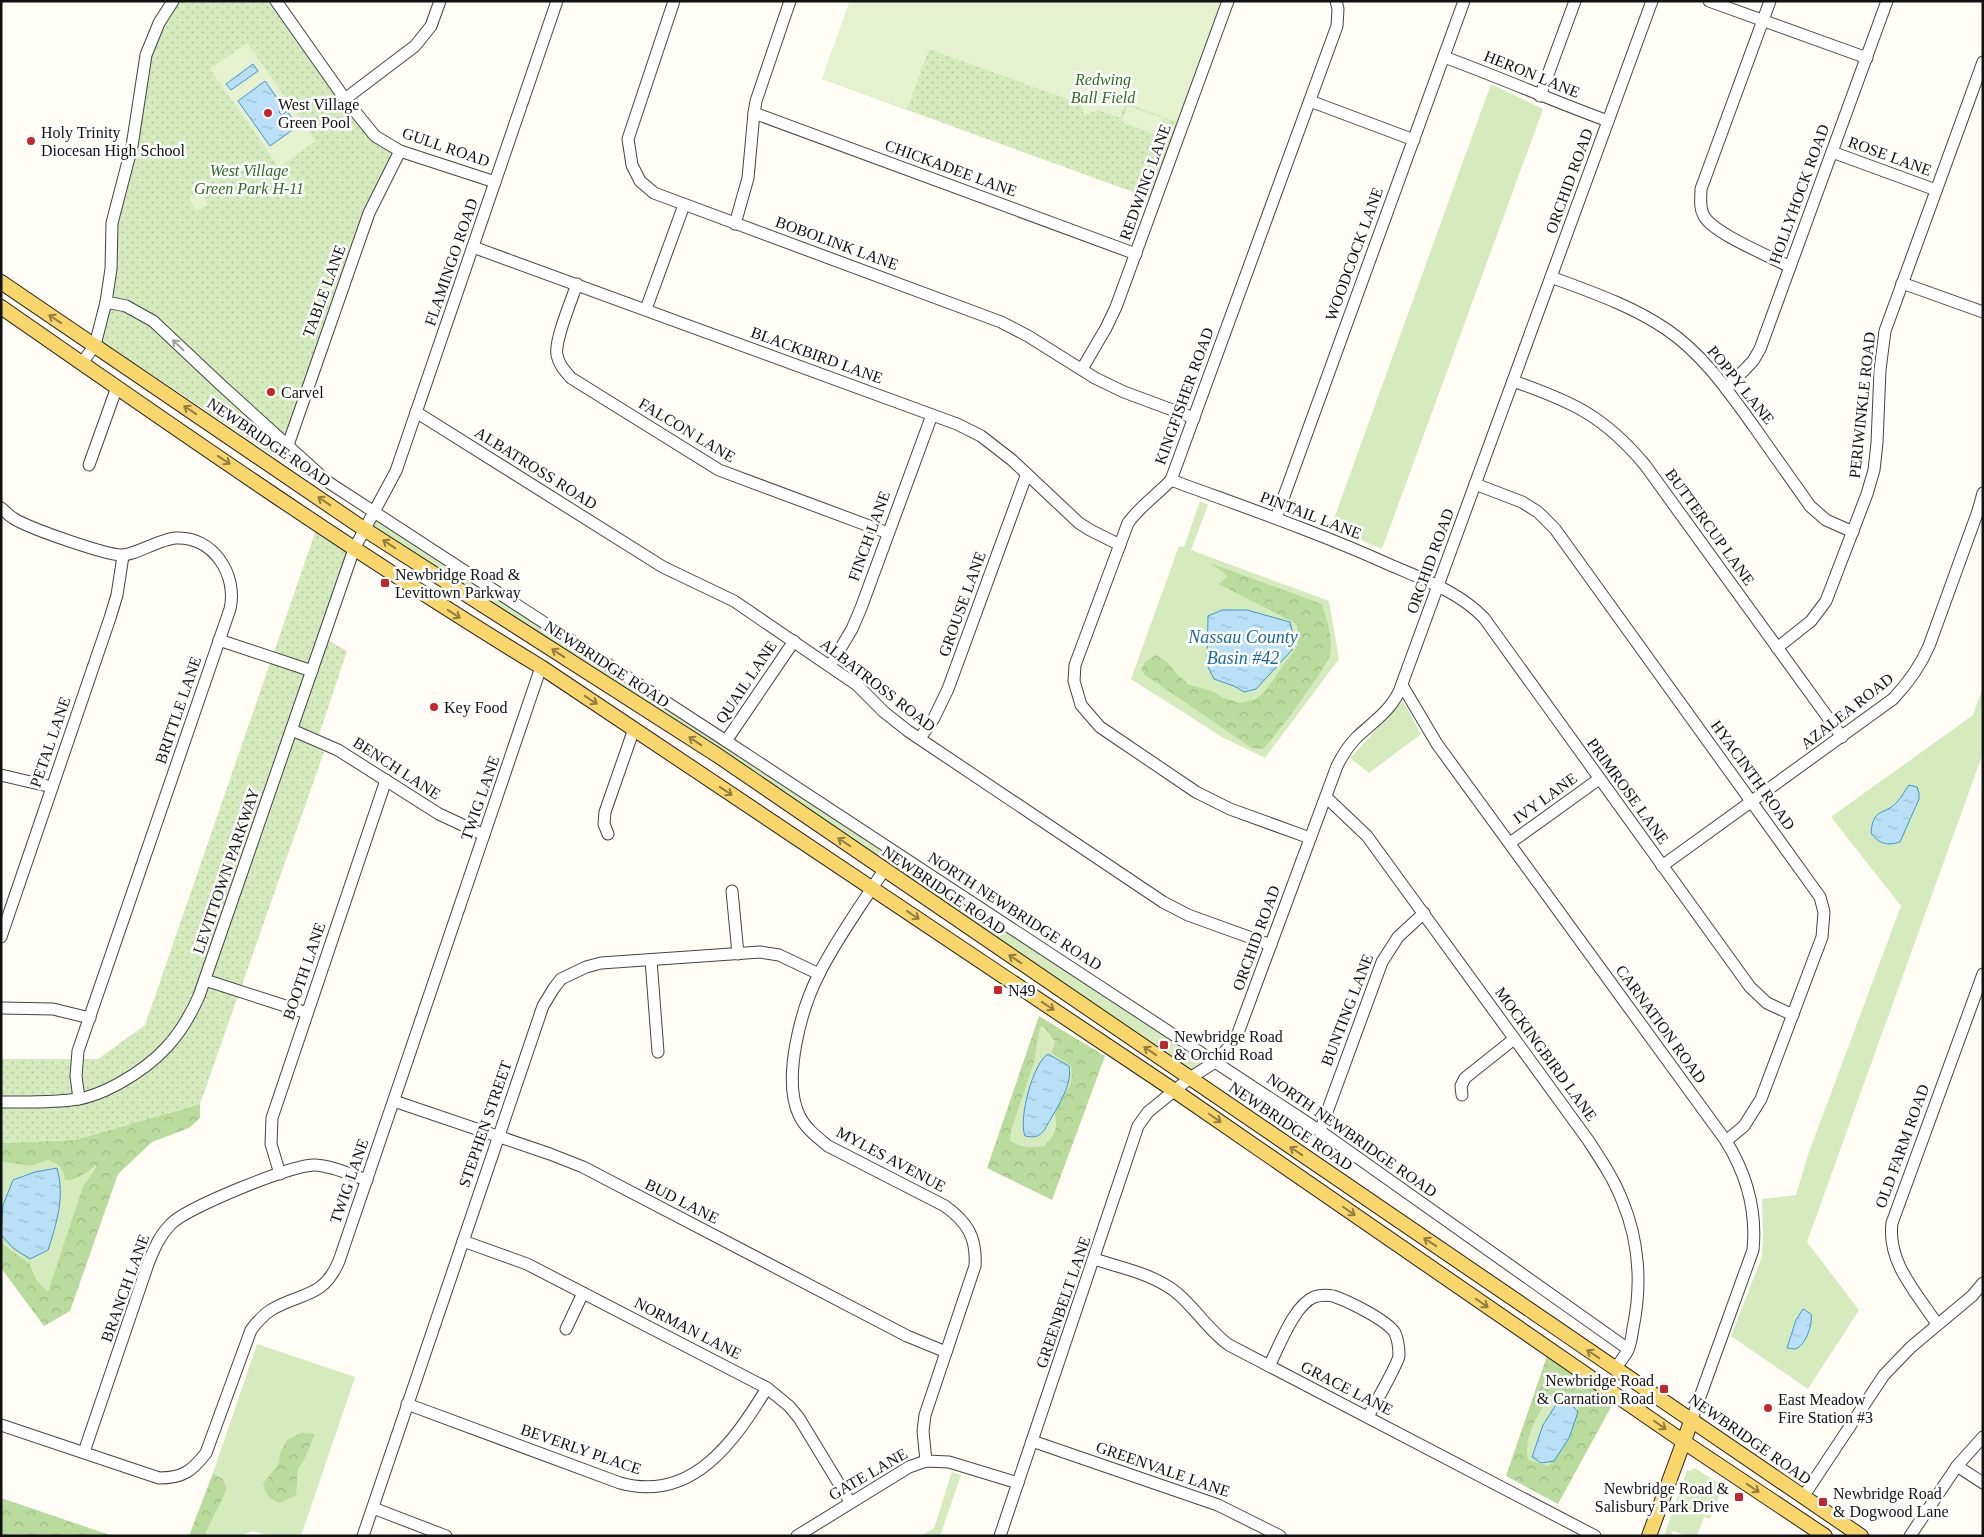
<svg xmlns="http://www.w3.org/2000/svg" width="1984" height="1537" viewBox="0 0 1984 1537" font-family="Georgia,serif">
<defs>
<pattern id="forest-crowns" width="20" height="18" patternUnits="userSpaceOnUse" patternTransform="scale(1.25)"><rect width="20" height="18" fill="#b9dc9c"/><path d="M2 6a3 3 0 1 1 6 0M12 15a3 3 0 1 1 6 0" fill="none" stroke="#9ebc85"/></pattern>
<pattern id="park-dots" width="8" height="8" patternUnits="userSpaceOnUse" patternTransform="scale(1.25)"><rect width="8" height="8" fill="#d5ebbd"/><path d="M2 2h.1M6 6h.1" fill="none" stroke="#b6c8a1" stroke-width="1.8" stroke-linecap="round"/></pattern>
<pattern id="water-ripples" width="26" height="14" patternUnits="userSpaceOnUse" patternTransform="scale(1.25)"><rect width="26" height="14" fill="#b9e0f7"/><path d="M2 4q2-2 4 0t4 0M15 11q2-2 4 0t4 0" fill="none" stroke="#9ebfd3"/></pattern>
</defs>
<rect width="100%" height="100%" fill="#fffdf5"/>
<!-- grass -->
<g fill="#d5ebbd">
<path d="M1491,84L1543,109L1382,549L1331,527Z"/>
<path d="M1200,501L1208,505L1191,550L1329,601L1339,659L1265,758L1222,737L1131,679L1179,546L1184,547Z"/>
<path d="M377,516L1211,1062L1191,1075L368,528Z"/>
<path d="M1983,687V753L1807,1242L1859,1310L1808,1389L1731,1336L1762,1257L1763,1236L1762,1199L1796,1195L1809,1152L1901,906L1831,817L1973,715Z"/>
<path d="M1403,701L1421,734L1369,773L1350,758Z"/>
<path d="M1040,1027H1044L1055,1042L1051,1053L1071,1066C1075,1091 1059,1095 1055,1113C1055,1117 1056,1122 1056,1125C1055,1134 1050,1139 1045,1146C1033,1147 1019,1148 1010,1140L1012,1128L1034,1063Z"/>
<path d="M48,1160L60,1165L65,1171L98,1162L83,1186L51,1287L48,1293L37,1281L30,1264L1,1243V1162L32,1166Z"/>
<path d="M257,1344L355,1377L301,1536H271L252,1531L241,1536H204L227,1490L223,1479L213,1473Z"/>
<path d="M1555,1393C1563,1399 1571,1399 1578,1406L1561,1446L1549,1466L1529,1460C1521,1442 1540,1403 1555,1393Z"/>
<path d="M1695,1468L1723,1486L1710,1519L1704,1517L1697,1536H1688L1673,1531L1671,1536H1664L1687,1470L1690,1471Z"/>
<path d="M952,1472L961,1475L940,1536H921L934,1528Z"/>
</g>
<!-- forest -->
<g fill="url(#forest-crowns)" fill-rule="evenodd">
<path d="M1210,563L1322,604C1326,619 1334,637 1330,654C1327,668 1275,737 1263,749L1252,748L1145,675L1141,670L1145,662L1156,655L1168,663L1176,673L1189,685L1209,690L1224,698L1240,703L1256,699L1265,691L1298,645L1297,624L1219,584L1228,576Z"/>
<path d="M1039,1016L1105,1056L1052,1200L987,1168ZM1040,1027H1044L1055,1042L1051,1053L1071,1066C1075,1091 1059,1095 1055,1113C1055,1117 1056,1122 1056,1125C1055,1134 1050,1139 1045,1146C1034,1147 1018,1148 1010,1140L1012,1128L1034,1063Z"/>
<path d="M200,1104V1118L189,1128L152,1142L118,1174L70,1311L44,1326L1,1268V1243L30,1264L37,1281L48,1292L83,1186L97,1165C88,1171 77,1181 65,1180C64,1167 59,1165 48,1160L32,1166L1,1162V1143L74,1140Z"/>
<path d="M1548,1353L1616,1398L1558,1504L1506,1476ZM1555,1393C1564,1399 1571,1399 1578,1407L1561,1446L1549,1466L1529,1460C1521,1443 1541,1403 1555,1393Z"/>
<path d="M301,1433L315,1434L304,1460L298,1469L296,1495L280,1503C270,1499 266,1495 263,1484L279,1463L280,1453L287,1440Z"/>
<path d="M213,1473L223,1479L227,1490L204,1536H189Z"/>
<path d="M1,1498L113,1536H1Z"/>
</g>
<!-- park -->
<g fill="url(#park-dots)">
<path d="M175,1H273L367,132L396,151L367,214L277,458L101,341L125,169L146,55Z"/>
<path d="M850,1H1227L1155,200L822,79Z"/>
<path d="M316,530L349,552L326,639L347,651L315,747L324,752L200,1104L74,1140L1,1143V1059H98L145,1025Z"/>
</g>
<!-- pitch -->
<g fill="#e6f2cf">
<path d="M850,1H1227L1183,124L1125,103L1120,118L1098,110L1084,115L1081,104L929,49L907,109L822,79Z"/>
<path d="M247,43L316,141L279,167L210,69Z"/>
<path d="M1127,106L1163,118L1157,135L1122,122Z"/>
<path d="M200,191L208,205L196,211L189,198Z"/>
</g>
<!-- water -->
<g fill="url(#water-ripples)" stroke="#3f96cf">
<path d="M253,64L258,71L231,90L226,84Z"/>
<path d="M265,81L284,108L279,112L282,115L287,111L298,126L270,146L238,101Z"/>
<path d="M1222,610H1247L1290,622L1293,635L1292,650L1256,689L1244,692L1234,686L1214,679L1207,665L1208,616Z"/>
<path d="M1909,785L1917,787L1919,793V799L1900,842C1887,846 1879,844 1871,833C1873,807 1884,816 1897,802C1902,797 1905,790 1909,785Z"/>
<path d="M1048,1054L1069,1066C1073,1087 1055,1110 1045,1129C1039,1137 1035,1138 1025,1136C1018,1119 1033,1063 1048,1054Z"/>
<path d="M57,1168C65,1197 57,1222 48,1250L30,1259L13,1248L1,1235L3,1205L13,1180L35,1172Z"/>
<path d="M1803,1309L1811,1314C1813,1323 1806,1346 1795,1349C1792,1349 1789,1348 1787,1348L1796,1320Z"/>
<path d="M1559,1400L1572,1405L1578,1412L1569,1438L1554,1461L1541,1463L1532,1457L1543,1425Z"/>
</g>
<g fill="none" stroke-linecap="round" stroke-linejoin="round">
<!-- minor casing -->
<g stroke="#444" stroke-width="13">
<g id="minor">
<path d="M276,1L345,99L375,136L400,151L495,182"/>
<path d="M674,1L628,139L632,165L640,181L654,193L1001,322L1028,336L1095,378L1124,392L1194,418"/>
<path d="M1709,1L1867,58"/>
<path d="M1770,1L1701,189C1701,198 1699,208 1704,216C1714,234 1770,256 1790,267"/>
<path d="M1444,57C1499,77 1553,101 1608,121"/>
<path d="M1540,96L1575,1"/>
<path d="M345,99L415,46L431,26L440,1"/>
<path d="M1310,101L1414,140"/>
<path d="M754,113L1136,254"/>
<path d="M1832,152L1936,190"/>
<path d="M735,224L748,178L754,113L756,101L790,1"/>
<path d="M473,247L957,424L981,436L1012,460L1079,523L1090,530L1120,545"/>
<path d="M1551,277C1591,292 1630,305 1666,329C1703,354 1729,392 1755,428C1773,454 1792,480 1810,506L1826,520L1853,532"/>
<path d="M1902,283L1983,312"/>
<path d="M577,284C572,299 554,341 557,355C559,365 565,371 571,378L719,470L888,533"/>
<path d="M106,302L126,306L153,321L221,385L328,482L726,741L1320,1131L1628,1349"/>
<path d="M646,309L684,205"/>
<path d="M82,363L95,345L106,302L111,269L112,223L132,146L146,55L159,23L173,1"/>
<path d="M1082,369L1106,328L1116,307L1228,1"/>
<path d="M1513,381C1573,402 1604,416 1645,465L1842,737"/>
<path d="M1726,389L1753,361L1760,349L1887,1"/>
<path d="M416,412L663,567L734,601L857,685L884,712L908,731L1163,902L1188,915L1271,945"/>
<path d="M288,445L369,213L400,151"/>
<path d="M89,465L117,387"/>
<path d="M1171,480C1244,507 1317,532 1388,564C1422,579 1458,591 1484,618L1750,987L1767,1003L1793,1015"/>
<path d="M1475,484L1522,502L1538,512L1555,529L1820,897L1824,912L1822,937L1761,1099L1744,1126L1726,1141"/>
<path d="M1,508C5,511 8,515 13,518C28,528 103,554 121,555C134,556 159,539 176,538C213,536 238,575 230,609L78,1051L76,1076L79,1099"/>
<path d="M1276,518L1464,1"/>
<path d="M219,640L312,671"/>
<path d="M1777,648L1811,621L1826,601L1867,494L1874,470L1877,443L1880,370L1885,331L1983,62"/>
<path d="M830,666L852,629L861,608L932,415"/>
<path d="M1402,685L1437,744L1726,1141C1747,1175 1757,1210 1753,1250L1692,1419"/>
<path d="M292,730L338,750L439,814L484,835"/>
<path d="M920,738L934,718L948,689L1026,476"/>
<path d="M726,741L794,641"/>
<path d="M1,775L52,787"/>
<path d="M1326,797L1367,836L1588,1140C1601,1160 1614,1179 1622,1200C1639,1240 1642,1285 1633,1328C1632,1335 1631,1343 1628,1350C1625,1356 1619,1363 1615,1369"/>
<path d="M608,834L604,824L605,812L634,729"/>
<path d="M1310,838L1230,809L1196,792L1100,727L1081,705L1074,681L1075,665L1128,523C1140,506 1157,495 1171,480L1337,26L1338,9L1336,1"/>
<path d="M1510,843L1599,779"/>
<path d="M1662,866L1893,699C1909,682 1920,667 1929,646L1978,511L1983,493"/>
<path d="M884,870C862,904 837,938 819,974C801,1009 782,1079 799,1115C805,1128 817,1137 828,1146L945,1206C967,1222 977,1237 975,1266L925,1415L923,1431L926,1461"/>
<path d="M732,891L738,954"/>
<path d="M1,937L110,618L117,595L123,556"/>
<path d="M651,960L658,1052"/>
<path d="M205,980L307,1013"/>
<path d="M1,1008L53,1009L90,1018"/>
<path d="M1462,1095L1461,1086L1465,1078L1514,1039"/>
<path d="M394,1101L550,1154L583,1167L907,1336L946,1352"/>
<path d="M1,1102C27,1102 53,1103 78,1099C92,1097 105,1091 118,1084C158,1062 181,1037 199,996L354,549L396,471L557,1"/>
<path d="M1320,1131L1382,962L1398,937L1424,913"/>
<path d="M280,1174L271,1144L272,1118L386,780"/>
<path d="M463,1241L527,1264L767,1388L789,1406L799,1418L850,1502"/>
<path d="M1094,1259C1122,1268 1154,1274 1177,1293C1196,1309 1209,1331 1229,1345L1595,1536"/>
<path d="M1937,1324C1916,1292 1887,1262 1892,1223L1983,974"/>
<path d="M566,1329L583,1293"/>
<path d="M1269,1366C1279,1347 1294,1305 1314,1297C1320,1295 1328,1295 1333,1296C1348,1301 1387,1320 1395,1333C1398,1340 1399,1349 1399,1356C1397,1366 1374,1405 1368,1417"/>
<path d="M407,1404L620,1483C692,1503 734,1442 767,1388"/>
<path d="M1,1425L159,1478C183,1478 192,1471 206,1453L251,1330C257,1322 263,1315 271,1310C301,1292 323,1299 339,1261L541,667"/>
<path d="M1032,1441L1218,1505L1280,1536"/>
<path d="M84,1452L148,1264C154,1249 159,1236 171,1224C186,1208 293,1164 315,1165C332,1166 350,1174 367,1180"/>
<path d="M1957,1466L1983,1483"/>
<path d="M1803,1497L1884,1375L1911,1347L1972,1296L1983,1283"/>
<path d="M373,1508L446,1536"/>
<path d="M363,1536L543,1006L554,988L561,979L586,967L601,963L760,952L779,955L819,974"/>
<path d="M797,1536L909,1467L926,1461L949,1462L1018,1483"/>
<path d="M1000,1536L1138,1126L1148,1112L1190,1078L1215,1062L1228,1048L1238,1033L1337,766C1342,756 1348,746 1357,737C1372,723 1389,712 1399,692L1652,1"/>
<path d="M1910,1536L1957,1466L1983,1437"/>
</g>
</g>
<!-- major casing -->
<g stroke="#222" stroke-width="16">
<g id="major">
<path d="M1,282L364,529L717,755L1861,1536"/>
<path d="M1,307C179,431 357,555 541,667L1175,1091L1684,1442L1825,1536"/>
<path d="M1649,1536L1692,1419"/>
</g>
</g>
<!-- minor -->
<use href="#minor" stroke="#fff" stroke-width="11"/>
<!-- major -->
<use href="#major" stroke="#f9d66b" stroke-width="14"/>
</g>
<!-- one-way arrows -->
<defs><path id="oneway-shaft" d="M-6 0H5M1.5-3L5.5 0L1.5 3" fill="none" stroke-width="1.6" stroke-linecap="round" stroke-linejoin="round" transform="scale(1.25)"/></defs>
<g stroke="#917d42">
<use href="#oneway-shaft" transform="translate(55 319) rotate(-146)"/>
<use href="#oneway-shaft" transform="translate(190 410) rotate(-146)"/>
<use href="#oneway-shaft" transform="translate(224 460) rotate(34)"/>
<use href="#oneway-shaft" transform="translate(324 501) rotate(-146)"/>
<use href="#oneway-shaft" transform="translate(389 544) rotate(-147)"/>
<use href="#oneway-shaft" transform="translate(454 614) rotate(33)"/>
<use href="#oneway-shaft" transform="translate(558 653) rotate(-147)"/>
<use href="#oneway-shaft" transform="translate(591 700) rotate(34)"/>
<use href="#oneway-shaft" transform="translate(695 741) rotate(-147)"/>
<use href="#oneway-shaft" transform="translate(726 791) rotate(34)"/>
<use href="#oneway-shaft" transform="translate(844 842) rotate(-146)"/>
<use href="#oneway-shaft" transform="translate(913 915) rotate(34)"/>
<use href="#oneway-shaft" transform="translate(1015 959) rotate(-146)"/>
<use href="#oneway-shaft" transform="translate(1048 1006) rotate(34)"/>
<use href="#oneway-shaft" transform="translate(1150 1051) rotate(-146)"/>
<use href="#oneway-shaft" transform="translate(1215 1118) rotate(35)"/>
<use href="#oneway-shaft" transform="translate(1296 1151) rotate(-146)"/>
<use href="#oneway-shaft" transform="translate(1349 1211) rotate(35)"/>
<use href="#oneway-shaft" transform="translate(1430 1242) rotate(-146)"/>
<use href="#oneway-shaft" transform="translate(1482 1303) rotate(35)"/>
<use href="#oneway-shaft" transform="translate(1593 1354) rotate(-146)"/>
<use href="#oneway-shaft" transform="translate(1660 1425) rotate(35)"/>
<use href="#oneway-shaft" transform="translate(1753 1488) rotate(34)"/>
</g>
<use stroke="#a0a0a0" href="#oneway-shaft" transform="translate(178 345) rotate(-136)"/>
<!-- markers -->
<g fill="#c4262e" stroke="#fff" stroke-width="2">
<circle cx="268" cy="113" r="5"/>
<circle cx="31" cy="141" r="5"/>
<circle cx="271" cy="392" r="5"/>
<rect x="380" y="578" width="10" height="10" rx="2.5"/>
<circle cx="434" cy="707" r="5"/>
<rect x="993" y="985" width="10" height="10" rx="2.5"/>
<rect x="1159" y="1040" width="10" height="10" rx="2.5"/>
<rect x="1659" y="1384" width="10" height="10" rx="2.5"/>
<circle cx="1768" cy="1408" r="5"/>
<rect x="1734" y="1492" width="10" height="10" rx="2.5"/>
<rect x="1818" y="1497" width="10" height="10" rx="2.5"/>
</g>
<g text-anchor="middle" dominant-baseline="central" stroke-width="5" stroke-linejoin="round" paint-order="stroke">
<!-- street labels -->
<g font-size="16" fill="#111" stroke="#fff">
<text transform="translate(1532 74) rotate(22)">HERON LANE</text>
<text transform="translate(446 147) rotate(19)">GULL ROAD</text>
<text transform="translate(1890 156) rotate(20)">ROSE LANE</text>
<text transform="translate(951 168) rotate(20)">CHICKADEE LANE</text>
<text transform="translate(1569 181) rotate(-70)">ORCHID ROAD</text>
<text transform="translate(1145 182) rotate(-70)">REDWING LANE</text>
<text transform="translate(1799 194) rotate(-70)">HOLLYHOCK ROAD</text>
<text transform="translate(837 243) rotate(20)">BOBOLINK LANE</text>
<text transform="translate(1354 254) rotate(-70)">WOODCOCK LANE</text>
<text transform="translate(451 262) rotate(-71)">FLAMINGO ROAD</text>
<text transform="translate(324 291) rotate(-70)">TABLE LANE</text>
<text transform="translate(817 355) rotate(20)">BLACKBIRD LANE</text>
<text transform="translate(1741 385) rotate(51)">POPPY LANE</text>
<text transform="translate(1184 396) rotate(-70)">KINGFISHER ROAD</text>
<text transform="translate(1862 405) rotate(-84)">PERIWINKLE ROAD</text>
<text transform="translate(687 430) rotate(31)">FALCON LANE</text>
<text transform="translate(269 442) rotate(34)">NEWBRIDGE ROAD</text>
<text transform="translate(536 468) rotate(32)">ALBATROSS ROAD</text>
<text transform="translate(1311 515) rotate(21)">PINTAIL LANE</text>
<text transform="translate(1710 527) rotate(54)">BUTTERCUP LANE</text>
<text transform="translate(869 536) rotate(-70)">FINCH LANE</text>
<text transform="translate(1430 561) rotate(-70)">ORCHID ROAD</text>
<text transform="translate(962 604) rotate(-70)">GROUSE LANE</text>
<text transform="translate(607 664) rotate(33)">NEWBRIDGE ROAD</text>
<text transform="translate(746 682) rotate(-56)">QUAIL LANE</text>
<text transform="translate(878 685) rotate(38)">ALBATROSS ROAD</text>
<text transform="translate(178 710) rotate(-71)">BRITTLE LANE</text>
<text transform="translate(1847 711) rotate(-38)">AZALEA ROAD</text>
<text transform="translate(50 742) rotate(-71)">PETAL LANE</text>
<text transform="translate(397 768) rotate(33)">BENCH LANE</text>
<text transform="translate(1753 775) rotate(54)">HYACINTH ROAD</text>
<text transform="translate(1628 791) rotate(54)">PRIMROSE LANE</text>
<text transform="translate(480 798) rotate(-71)">TWIG LANE</text>
<text transform="translate(1545 798) rotate(-36)">IVY LANE</text>
<text transform="translate(226 871) rotate(-71)">LEVITTOWN PARKWAY</text>
<text transform="translate(944 890) rotate(34)">NEWBRIDGE ROAD</text>
<text transform="translate(1015 911) rotate(33)">NORTH NEWBRIDGE ROAD</text>
<text transform="translate(1256 938) rotate(-70)">ORCHID ROAD</text>
<text transform="translate(304 971) rotate(-71)">BOOTH LANE</text>
<text transform="translate(1347 1010) rotate(-69)">BUNTING LANE</text>
<text transform="translate(1661 1024) rotate(54)">CARNATION ROAD</text>
<text transform="translate(1546 1054) rotate(54)">MOCKINGBIRD LANE</text>
<text transform="translate(485 1124) rotate(-71)">STEPHEN STREET</text>
<text transform="translate(1291 1126) rotate(34)">NEWBRIDGE ROAD</text>
<text transform="translate(1352 1135) rotate(35)">NORTH NEWBRIDGE ROAD</text>
<text transform="translate(1902 1146) rotate(-70)">OLD FARM ROAD</text>
<text transform="translate(891 1159) rotate(28)">MYLES AVENUE</text>
<text transform="translate(349 1181) rotate(-71)">TWIG LANE</text>
<text transform="translate(682 1201) rotate(27)">BUD LANE</text>
<text transform="translate(125 1288) rotate(-70)">BRANCH LANE</text>
<text transform="translate(1063 1302) rotate(-71)">GREENBELT LANE</text>
<text transform="translate(688 1328) rotate(27)">NORMAN LANE</text>
<text transform="translate(1347 1388) rotate(27)">GRACE LANE</text>
<text transform="translate(1750 1439) rotate(35)">NEWBRIDGE ROAD</text>
<text transform="translate(581 1449) rotate(19)">BEVERLY PLACE</text>
<text transform="translate(1163 1469) rotate(19)">GREENVALE LANE</text>
<text transform="translate(868 1474) rotate(-30)">GATE LANE</text>
</g>
<!-- park labels -->
<g font-size="16" font-style="italic" fill="#2f6b1f" stroke="#fff">
<text x="1103" y="79">Redwing<tspan x="1103" dy="18">Ball Field</tspan></text>
<text x="249" y="170">West Village<tspan x="249" dy="18">Green Park H-11</tspan></text>
</g>
<!-- poi labels -->
<g font-size="16" fill="#111" stroke="#fff" text-anchor="start">
<text x="278" y="104">West Village<tspan x="278" dy="18">Green Pool</tspan></text>
<text x="41" y="132">Holy Trinity<tspan x="41" dy="18">Diocesan High School</tspan></text>
<text x="281" y="392">Carvel</text>
<text x="395" y="574">Newbridge Road &amp;<tspan x="395" dy="18">Levittown Parkway</tspan></text>
<text x="444" y="707">Key Food</text>
<text x="1008" y="990">N49</text>
<text x="1174" y="1036">Newbridge Road<tspan x="1174" dy="18">&amp; Orchid Road</tspan></text>
<text x="1654" y="1380" text-anchor="end">Newbridge Road<tspan x="1654" dy="18">&amp; Carnation Road</tspan></text>
<text x="1778" y="1399">East Meadow<tspan x="1778" dy="18">Fire Station #3</tspan></text>
<text x="1729" y="1488" text-anchor="end">Newbridge Road &amp;<tspan x="1729" dy="18">Salisbury Park Drive</tspan></text>
<text x="1833" y="1493">Newbridge Road<tspan x="1833" dy="18">&amp; Dogwood Lane</tspan></text>
</g>
<!-- water labels -->
<g font-size="18" font-style="italic" fill="#1768a6" stroke="#fff">
<text x="1243" y="637">Nassau County<tspan x="1243" dy="21">Basin #42</tspan></text>
</g>
</g>
<!-- border -->
<rect width="1984" height="1537" fill="none" stroke="#111111" stroke-width="5"/>
</svg>
